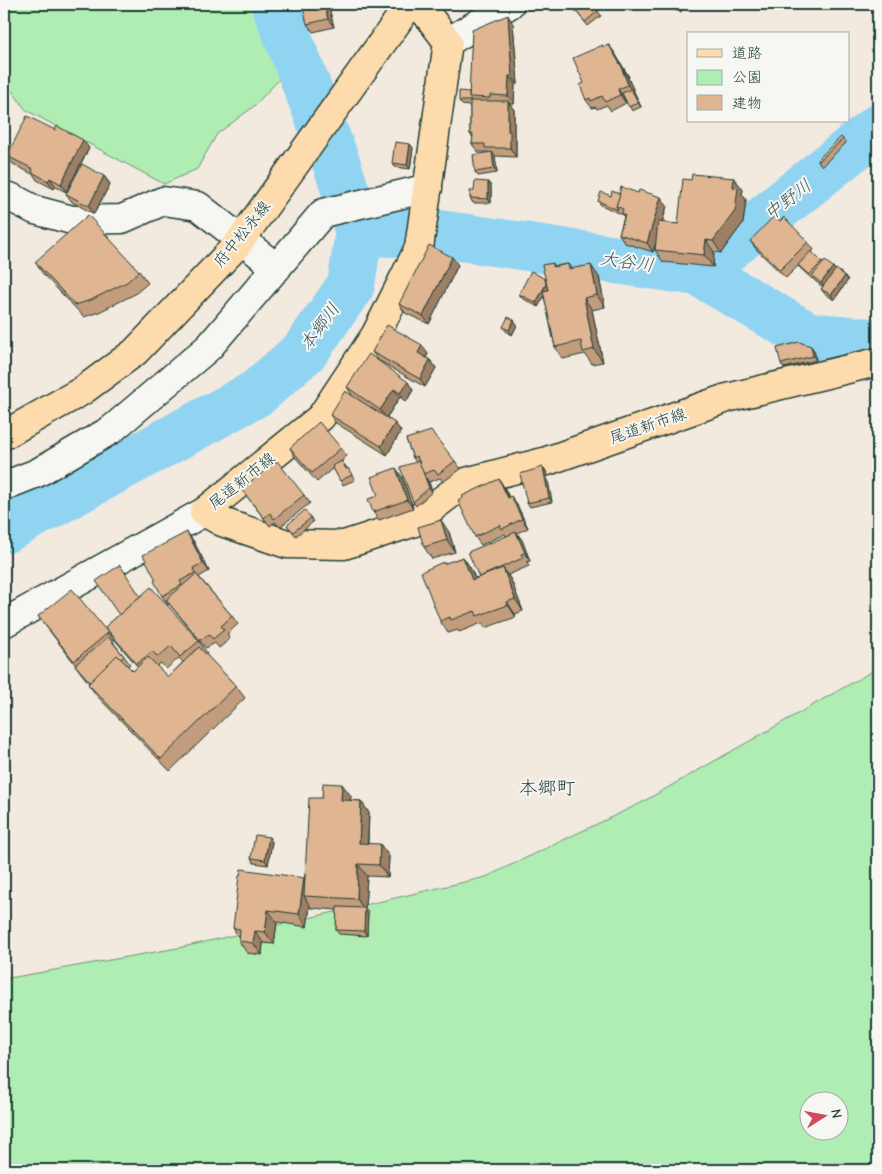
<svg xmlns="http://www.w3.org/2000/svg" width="882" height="1174" viewBox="0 0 882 1174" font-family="'Comic Neue','Klee One',sans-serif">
<rect width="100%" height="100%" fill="#f2e9df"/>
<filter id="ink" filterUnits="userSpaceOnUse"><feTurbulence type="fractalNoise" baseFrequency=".02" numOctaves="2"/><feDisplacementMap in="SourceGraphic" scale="10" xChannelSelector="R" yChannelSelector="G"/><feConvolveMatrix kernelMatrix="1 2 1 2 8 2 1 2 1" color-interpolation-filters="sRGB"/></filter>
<g filter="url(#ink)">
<!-- green -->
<g fill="#b0edb3" stroke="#689574" fill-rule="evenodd">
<path d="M4,4H285L298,29L288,70L253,107L217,134L197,169L164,184L26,110L4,80Z"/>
<path d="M878,668V1170H4V979L183,947L486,877L639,804ZM810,1102H840V1132H810Z"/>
</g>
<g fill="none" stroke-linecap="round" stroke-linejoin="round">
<!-- river -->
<g stroke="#91d4f2" stroke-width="48">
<path d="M359,232L440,234L698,272L808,336L878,343"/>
<path d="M698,272L878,128"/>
<path d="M4,530L257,393L305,351L351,285L359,232L336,162L275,4"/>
</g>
<!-- minor casing -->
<g stroke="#1f3d34" stroke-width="31">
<g id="minor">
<path d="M448,42L510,4"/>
<path d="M4,197H10L35,210L72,220L122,219L163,201L198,206L277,268"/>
<path d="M4,486L37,473L111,430L209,347L323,213L428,188"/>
<path d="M4,623L204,512"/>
</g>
</g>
<!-- major casing -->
<g stroke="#1f3d34" stroke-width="31">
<g id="major">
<path d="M419,4L448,42L419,248L376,334L321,417L204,512L222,522L287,544L344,545L412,523L466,482L547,461L727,398L873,363L878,364"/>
<path d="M4,435L82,391L135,352L237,245L410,4"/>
</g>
</g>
<!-- minor -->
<use href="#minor" stroke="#f6f6f2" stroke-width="28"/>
<!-- major -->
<use href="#major" stroke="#fedbac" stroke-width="28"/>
</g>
<!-- wall -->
<g fill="#c19c7d" stroke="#1f3d34" fill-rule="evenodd">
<path d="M328,4L334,27L313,32L307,24Z"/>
<path d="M570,4L598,11L601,16L588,26Z"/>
<path d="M655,4H680L681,12Z"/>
<path d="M513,24L518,84H515L514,104H509L514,110V136L516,139V157L495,156L497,173L478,176L475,172L488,152H478L472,144L473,138L470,134V106L462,105L459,101L469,92Z"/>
<path d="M609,45L629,77L628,78L641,107L632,111L625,97L624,98L626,103L611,111L607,105L597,109L596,107L592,108L586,100L584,83L604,47Z"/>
<path d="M843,139L846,143L822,166L817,160Z"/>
<path d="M410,144L413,148L410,169L395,167L392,163Z"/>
<path d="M89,148L66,192L56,187L54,189L37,180L34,175L13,164L7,156Z"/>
<path d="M104,176L110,184L94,214L72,202L66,194Z"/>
<path d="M734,178L743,190L742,194L746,200L743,223L721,253L714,252L713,267L663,262L655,250V245L653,252L625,243L619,234L624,217L621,214L601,205L598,201L611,196L620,194L667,206L662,223L678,224L691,180Z"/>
<path d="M491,186V203H473L470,198L474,191Z"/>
<path d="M780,221L808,242L814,250L812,252L823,263L833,267L835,270L848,280L834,300L824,293L821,289L823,287L815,281L813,278L812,279L798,266L786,278L756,249L750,241Z"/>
<path d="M35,262L139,271L148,283L135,294L99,312L84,317L43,274Z"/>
<path d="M553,263L555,266L568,264L572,269L599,277L605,307L592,310L603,362L592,364L585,354L563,359L555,347L544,296L538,307L522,298L519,294L545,279Z"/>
<path d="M458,265L429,324L405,313L399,304Z"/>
<path d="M514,320L517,325L512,335L506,331L503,327Z"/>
<path d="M814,350L816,360L784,368L781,364Z"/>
<path d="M372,352L428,354L426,358L430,360L436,368L425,387L378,360Z"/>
<path d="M347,387L413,390L406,402L400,397L387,417L401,431L387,455L336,423L330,415L352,395Z"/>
<path d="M406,439L455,461L461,469L443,482L440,478L429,482L432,492L416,506L413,502L416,462L413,458Z"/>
<path d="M290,448H341L347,456L339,463L345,465L347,469L348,468L355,480L343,485L333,468L317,482L295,457Z"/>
<path d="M543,467L546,471L552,502L530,507L527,503Z"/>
<path d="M402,477L413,508L379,520L373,512L378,496Z"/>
<path d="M504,487L509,498L517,505L528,528L517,533L522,540L530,561L527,562L529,566L508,575L511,580L523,611L515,614L516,617L485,628L482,623L459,632L458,630L448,633L440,621L444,564L463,557L471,569L475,578L479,577L506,536L505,534L481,545L475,537Z"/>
<path d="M241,489L304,495L310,503L280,527L275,522L270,526Z"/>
<path d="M311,518L313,522L296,536L287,525Z"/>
<path d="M449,532L455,552L432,559L424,547Z"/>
<path d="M193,540L209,571L199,577L232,616L238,624L227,634L230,639L219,648L215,643L206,648L169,604L168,605L162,596L156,580Z"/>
<path d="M141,596L199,641L207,653L206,655L236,686L245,698L170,771L97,696L88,684L89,683L81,673L75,665V664L38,616L108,633L114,642H113L130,664L128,666L133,671L138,667L114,639L105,627ZM179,658L183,662L168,677L157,666L161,663L166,669Z"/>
<path d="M351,796L350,800L361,801L369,813L368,843L389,856L388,877L367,876L365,908L368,912L367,936L339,934L336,930L337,910L312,908L310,906L307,927L277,922L274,944L263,943L262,955L247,953L239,941V938L233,928L304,878V879L322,798Z"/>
<path d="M269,837L272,842L268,865L254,863L251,858Z"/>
</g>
<!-- shaded-wall -->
<g fill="#9d7f66" stroke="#1f3d34">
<path d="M324,4H328L334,27L328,19Z"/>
<path d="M678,4H680L681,12L678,8Z"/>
<path d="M508,15L513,24L518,84L512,76Z"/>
<path d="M609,45L615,53L629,77L623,69Z"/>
<path d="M622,69L628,78L641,107L628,85Z"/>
<path d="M509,76L515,84L514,104L508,96Z"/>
<path d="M618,89L624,98L626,103L620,95Z"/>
<path d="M508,101L514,110V136L516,139V157L510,148L508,131Z"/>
<path d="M83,140L89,148L66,192L61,184Z"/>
<path d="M410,144L413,148L410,169L407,165Z"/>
<path d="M492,152L495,156L497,173L494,169Z"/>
<path d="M104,176L110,184L94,214L89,206Z"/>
<path d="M50,178L56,187L54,189L48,181Z"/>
<path d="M734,178L743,190L742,194L746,200L743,223L721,253L713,241L733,187Z"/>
<path d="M488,182L491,186V203L488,199Z"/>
<path d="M661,197L667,206L653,252L647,243Z"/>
<path d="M706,240L714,252L713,267L704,255Z"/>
<path d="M452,257L458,265L429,324L423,316Z"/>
<path d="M591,265L599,277L605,307L597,295Z"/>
<path d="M833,267L836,271L824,287L821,283Z"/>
<path d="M845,276L848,280L834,300L831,295Z"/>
<path d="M548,281L551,285L538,307L536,303Z"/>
<path d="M584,298L592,310L603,362L594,349Z"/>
<path d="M514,320L517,325L512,335L509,330Z"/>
<path d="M422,345L428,354L424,361L418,353Z"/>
<path d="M811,346L814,350L816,360L813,356Z"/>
<path d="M430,360L436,368L425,387L420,379Z"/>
<path d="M408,382L413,390L406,402L400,393Z"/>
<path d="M394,389L400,397L386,418L380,410Z"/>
<path d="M395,423L401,431L387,455L381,446Z"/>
<path d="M543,467L546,471L552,502L549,498Z"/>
<path d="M396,468L402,477L413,508L407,500Z"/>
<path d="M426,478L429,482L432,492L429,488Z"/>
<path d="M499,479L504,487L514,507L508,498Z"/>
<path d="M511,496L517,505L528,528L522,519Z"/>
<path d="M441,520L449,532L455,552L447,540Z"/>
<path d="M187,532L193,540L209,571L203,563Z"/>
<path d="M516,532L522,540L530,561L525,553Z"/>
<path d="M463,557L471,569L480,592L472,580Z"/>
<path d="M503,568L511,580L523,611L515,599Z"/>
<path d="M507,602L515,614L516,617L508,605Z"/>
<path d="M342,784L351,796L350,812L341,800Z"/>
<path d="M361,801L369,813L367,855L359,843Z"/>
<path d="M269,837L272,842L268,865L265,860Z"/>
<path d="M380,844L389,856L388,877L379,865Z"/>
<path d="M358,864L367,876L365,908L368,912L367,936L364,931L365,911L357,899Z"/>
<path d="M304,878L312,890L304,896L310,906L307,927L299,914Z"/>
<path d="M268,910L277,922L274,944L265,932Z"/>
<path d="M255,931L263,943L262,955L253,943Z"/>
</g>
<!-- building -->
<g fill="#e0b591" stroke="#1f3d34">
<path d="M302,4H324L328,19L307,24Z"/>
<path d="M570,4H591L598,11L585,22Z"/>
<path d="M665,4H678V8Z"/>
<path d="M508,15L512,76H509L508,96L490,95V98L469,97L472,30Z"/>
<path d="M603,45V47L609,45L623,69H622L628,85L618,89L620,95L605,102L602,96L591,101L590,98L586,100L580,85L584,83L573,58Z"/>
<path d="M631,89L638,102L629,107L622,93Z"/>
<path d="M459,91L469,92V97L471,101H459Z"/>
<path d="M470,101H508V131H510V148H485V144H472L473,134H470Z"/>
<path d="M27,116L55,130L57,126L83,140L61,184L50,178L48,181L32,172L33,169L7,156Z"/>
<path d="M841,137L843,139L819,161L817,160Z"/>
<path d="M395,142L410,144L407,165L392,163Z"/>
<path d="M492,152L494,169L475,172L473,155Z"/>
<path d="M82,164L104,176L89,206L66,194Z"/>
<path d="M692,174L734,178L733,187L738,188L735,211L713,241L706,240L704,255L655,250L658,222L678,224L683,179L691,180Z"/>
<path d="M475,181L488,182V199L470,198V191H474Z"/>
<path d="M621,187L638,193L639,190L661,197L647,243L619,234L625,215L622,214L623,209L616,206Z"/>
<path d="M612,191L620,194L616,206L618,210L598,201L601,192L611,196Z"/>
<path d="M88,215L139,271L127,282L91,300L75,305L35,262Z"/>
<path d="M774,216L780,221L784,217L808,242L780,270L750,241Z"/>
<path d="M429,245L452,257L423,316L399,304Z"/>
<path d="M811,251L822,262L809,275L798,265Z"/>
<path d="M825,261L833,267L821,283L812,276Z"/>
<path d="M553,263V267L568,264L569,269L591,265L597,295L584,298L594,349L583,352L581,341L555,347L543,291L548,290L542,265Z"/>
<path d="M836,269L845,276L831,295L821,289Z"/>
<path d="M531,271L545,279L546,284L536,303L519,294Z"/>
<path d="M508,317L514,320L509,330L503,327Z"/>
<path d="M387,325L422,345L418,353L430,360L420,379L372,352Z"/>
<path d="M799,342L811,346L813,356L781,364L777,348Z"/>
<path d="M369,354L408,382L400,393L394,389L380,410L347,387Z"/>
<path d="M345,391L395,423L381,446L330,415Z"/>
<path d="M319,422L341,448L312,473L290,448Z"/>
<path d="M431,431L455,461L438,474L434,470L423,474L417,456L413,458L406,439Z"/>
<path d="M277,461L304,495L274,519L270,513L264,518L241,489Z"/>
<path d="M342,461L346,469L348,468L352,475L340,481L332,466Z"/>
<path d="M419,461L429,488L413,502L400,467Z"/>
<path d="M543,467L549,498L527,503L520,474Z"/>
<path d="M396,468L407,500L373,512L368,499L378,496L371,477Z"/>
<path d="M499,479L508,498L511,496L522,519L502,529L500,525L475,537L458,501L463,498L462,496Z"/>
<path d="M305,510L311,518L293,532L287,525Z"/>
<path d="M441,520L447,540L424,547L418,527Z"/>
<path d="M187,532L203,563L193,568L195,573L180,581L182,585L162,596L154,581L156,580L143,555Z"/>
<path d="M516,532L525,553L521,554L523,558L479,577L468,552Z"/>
<path d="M463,557L472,580L503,568L515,599L507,602L508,605L477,616L475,611L451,620L450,617L440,621L421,572L443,562V564Z"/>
<path d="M120,565L140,596L119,615L96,581Z"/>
<path d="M196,574L232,616L221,626L224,630L213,639L209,634L200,640L166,600Z"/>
<path d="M151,587L199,641L180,657L171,646L158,657L152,651L137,664L105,627Z"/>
<path d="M72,589L108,633L74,661L38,616Z"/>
<path d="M108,637L124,656L121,659L117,655L90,682L75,665Z"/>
<path d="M199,647L236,686L161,759L88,684L117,655L133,671L148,657L168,677Z"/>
<path d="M323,783L342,784L341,800L361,801L359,843L380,844L379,865L358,864L357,899L304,896L309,798H322Z"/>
<path d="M255,835L269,837L265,860L251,858Z"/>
<path d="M241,869L304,878L299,914L268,910L265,932L255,931L253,943L239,941L240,929L233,928L239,876H240Z"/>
<path d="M337,907L365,908L364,931L336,930Z"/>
</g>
</g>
<g text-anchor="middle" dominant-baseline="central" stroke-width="4" stroke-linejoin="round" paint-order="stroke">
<!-- street labels -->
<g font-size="16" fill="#1f3d34" stroke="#f6f6f2">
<text transform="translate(242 234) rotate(-51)">府中松永線</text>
<text transform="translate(648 426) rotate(-19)">尾道新市線</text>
<text transform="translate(242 481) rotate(-39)">尾道新市線</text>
</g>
<!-- water labels -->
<g font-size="18" font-style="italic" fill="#365b5a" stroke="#f6f6f2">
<text transform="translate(788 200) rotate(-38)">中野川</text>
<text transform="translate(627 262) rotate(8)">大谷川</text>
<text transform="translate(320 327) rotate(-54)">本郷川</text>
</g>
<!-- quarter labels -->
<g font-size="19" fill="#1f3d34" stroke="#f6f6f2">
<text x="547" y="788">本郷町</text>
</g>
</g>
<!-- margin -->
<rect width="882" height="1174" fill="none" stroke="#f6f6f2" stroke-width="20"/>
<rect x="10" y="10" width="862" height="1154" fill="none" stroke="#1f3d34" stroke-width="2" filter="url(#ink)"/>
<!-- legend -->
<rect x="687" y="32" width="162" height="90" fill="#f6f6f2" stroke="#a0aca6"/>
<rect x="697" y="49" width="25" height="8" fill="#fedbac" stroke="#a0aca6"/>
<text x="732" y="58" font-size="15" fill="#1f3d34">道路</text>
<rect x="697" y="70" width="25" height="15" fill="#b0edb3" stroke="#a0aca6"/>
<text x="732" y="82" font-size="15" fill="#1f3d34">公園</text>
<rect x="697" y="95" width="25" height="15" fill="#e0b591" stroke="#a0aca6"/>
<text x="732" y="108" font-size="15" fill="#1f3d34">建物</text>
<!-- north arrow -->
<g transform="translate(824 1116) rotate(79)"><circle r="24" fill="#f6f6f2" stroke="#a0aca6"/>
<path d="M0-4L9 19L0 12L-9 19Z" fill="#d1495b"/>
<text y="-8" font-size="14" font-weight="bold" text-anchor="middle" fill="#1f3d34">N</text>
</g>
</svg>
